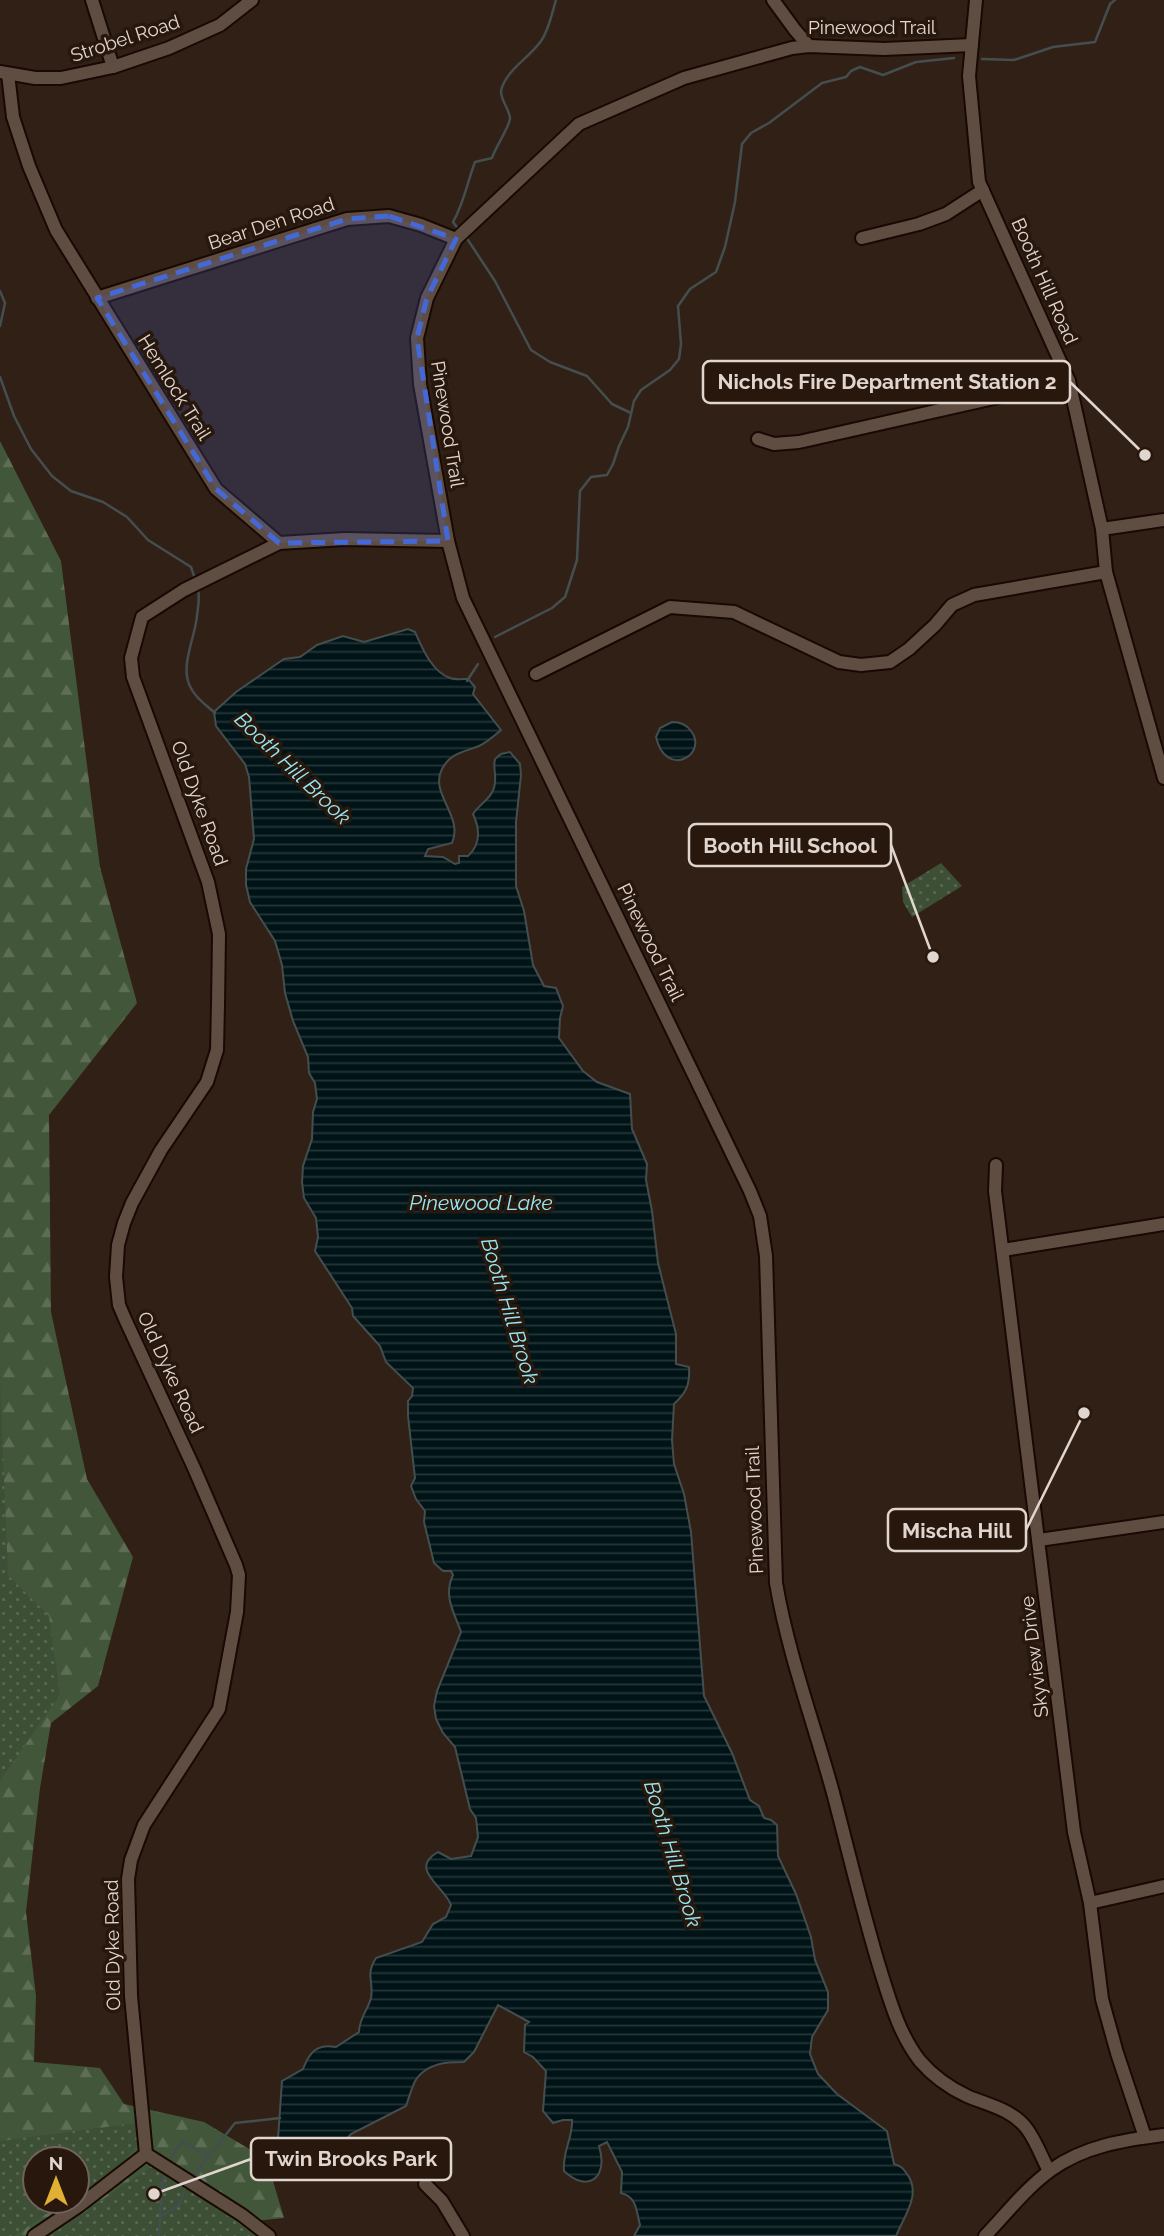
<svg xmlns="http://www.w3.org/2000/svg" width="1164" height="2236" viewBox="0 0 1164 2236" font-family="Raleway,sans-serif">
<defs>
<pattern id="forest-firs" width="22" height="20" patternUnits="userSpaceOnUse" patternTransform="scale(1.75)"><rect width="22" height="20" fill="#42563a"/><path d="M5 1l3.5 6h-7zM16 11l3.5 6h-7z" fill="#5d6e55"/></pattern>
<pattern id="park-dots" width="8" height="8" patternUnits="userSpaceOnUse" patternTransform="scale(1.75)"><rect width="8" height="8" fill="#3d5036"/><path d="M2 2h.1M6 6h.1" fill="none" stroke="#596852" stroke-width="1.8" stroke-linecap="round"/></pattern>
<pattern id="water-rules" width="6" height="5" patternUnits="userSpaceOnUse" patternTransform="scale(1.75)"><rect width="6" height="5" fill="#001417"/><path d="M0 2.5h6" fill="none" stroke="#253538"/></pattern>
</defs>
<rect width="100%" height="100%" fill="#312016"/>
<!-- forest -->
<path fill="url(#forest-firs)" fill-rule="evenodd" d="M0,441L61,561L100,867L137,1003L49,1115L51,1312L87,1479L133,1557L98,1686L51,1723L40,1788L26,1912L36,1996L34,2062L100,2068L124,2104L204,2122L256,2153L270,2171L284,2218L245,2222L264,2236H0ZM35,2159H77V2201H35Z"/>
<!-- park -->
<g fill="url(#park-dots)">
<path d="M941,863L962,886L912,917L903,902L902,887Z"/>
<path d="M0,1380L8,1575L49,1616L60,1695L0,1781Z"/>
<path d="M136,2123L139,2142C123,2166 102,2182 77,2195V2159H35V2201H66L14,2236H0V2141Z"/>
<path d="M153,2165L256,2236H50Z"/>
</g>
<!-- water -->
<g fill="url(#water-rules)" stroke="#444e4e" stroke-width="2">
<path d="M408,629L415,632C422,648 432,672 450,678C455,680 463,679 468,679L475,687L473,694L501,730C494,736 488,742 479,746C464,752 450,753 442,769C429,794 464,816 452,843L428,849L425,856L443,857L455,864L459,863V856H468C481,844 480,829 473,814C480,803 494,798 495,782C496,774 493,767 495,759L501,754L510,752L520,764L521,775L516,822V886L524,911L533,965L544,986L556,988L563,1006L560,1018L559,1038L583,1071L597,1082L630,1094L632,1129L647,1164L646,1180L652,1211L658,1263L676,1334V1364L689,1367C690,1384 687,1392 674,1404L672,1440L674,1464L684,1494L691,1532L704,1696L732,1753L750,1800L759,1806L764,1818L771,1820L777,1825L778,1856L796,1894L811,1937L815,1960L828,1992V2010L812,2037L810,2054L818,2074L837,2094L887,2131L894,2164C901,2166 903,2168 907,2174C922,2194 904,2216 896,2236H634L640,2225C636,2210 637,2197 621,2193L622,2172L607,2142L599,2146C609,2179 587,2193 564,2171C562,2152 573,2138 572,2120H563L553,2123L543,2111L546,2071L533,2057L524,2052L525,2025L529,2022L498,2005L474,2052L464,2062C446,2062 429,2063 417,2078C412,2085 409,2098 406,2106L351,2134L334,2153L331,2171L325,2175L324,2169L316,2167L288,2176C280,2169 278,2159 269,2153L278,2139L282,2081L303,2069C309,2053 317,2043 336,2047L359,2032C359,2018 368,2010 371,1998C374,1982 365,1975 376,1958L422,1942L433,1924L446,1917L451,1905C444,1886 408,1869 438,1852L451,1859L471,1856L478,1837L476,1818L470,1809L455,1747L443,1733L436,1719L434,1706L437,1691L461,1632C454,1612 443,1596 453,1575L451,1571H443L434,1563L424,1522L425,1511L416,1499L411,1486L415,1478L408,1416V1401L412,1396L413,1388L386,1362L380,1346L353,1316L352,1308L315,1251L318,1237L316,1218L304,1198L302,1182L303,1166L312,1139L313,1112L317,1099L315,1083L309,1073L308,1057L293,1021L285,993L282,965L275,941L250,902L246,885V869L254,839L249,777L245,764L216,726L214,712L236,692L284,659L300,657L317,645L343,636L364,642Z"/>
<path d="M672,722C680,722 687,725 691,731C709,754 666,780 656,737L660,728Z"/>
</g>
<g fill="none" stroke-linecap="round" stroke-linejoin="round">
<!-- stream -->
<g stroke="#444e4e" stroke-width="2.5">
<path d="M982,59L1014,60L1053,47L1095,42L1110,4L1115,0"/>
<path d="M459,230L453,222C464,203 467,183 475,162L492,158C495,148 510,126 510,118C509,108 498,97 502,87C509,68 530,57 541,41C549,30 552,13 556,0"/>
<path d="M466,237L495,281L531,350L550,362L587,376L612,404L631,413"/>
<path d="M0,291L5,303L0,326"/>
<path d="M0,377L14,416L31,449L52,476L71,491L103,502L127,517L148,540L191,567L195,579"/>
<path d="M198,589C200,598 198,607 197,616C195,639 178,669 192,690C197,699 207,706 215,713"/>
<path d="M495,637L552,608L565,597L577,560L580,491L591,477L607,475L613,464L619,446L628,427L634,401L641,390L670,370L679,359L681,344L678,306L690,289L716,272L725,247L735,202L742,144L751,133L769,123L822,83L846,77L851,71L860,67L883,75L916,62L954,58"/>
<path d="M467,681L478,664"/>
<path d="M169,2164L175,2150L183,2142L209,2156L235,2123L280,2118"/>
<path d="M193,2176L209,2156"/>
<path d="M161,2216L178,2206L184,2192"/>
<path d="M159,2236L162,2184L166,2174"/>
</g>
<!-- minor casing -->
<g stroke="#180903" stroke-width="16">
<g id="minor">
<path d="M92,0L113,67"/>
<path d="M773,0L795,30L809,46"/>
<path d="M976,0L969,76L979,182L1069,381L1102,529L1106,572L1164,778"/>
<path d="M972,45L884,49L809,46L792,48L684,78L579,124L456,239L427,298L417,338L420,384L448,541L463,598L750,1191L760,1216L766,1256L776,1583C788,1653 813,1721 832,1789C848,1849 862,1910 880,1969C890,2001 899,2034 920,2061C932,2075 950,2088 967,2096C988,2105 1012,2109 1027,2129C1036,2141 1042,2158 1049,2171"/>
<path d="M0,72L35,78H61L113,67L169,48L220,25L252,0"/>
<path d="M8,74L13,117L29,166L56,230L216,489L279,543L345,539L448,541"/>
<path d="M862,238L919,224L946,214L983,190"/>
<path d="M97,298L347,219L389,216L421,225L456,239"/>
<path d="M758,439L774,444L799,442L1069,381"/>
<path d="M1102,529L1164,520"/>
<path d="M536,674L670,607L734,612L839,662L861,665L890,662L909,649L935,625L952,605L974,595L1106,572"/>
<path d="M996,1165L995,1191L1074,1832L1090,1903L1102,1999L1117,2053L1145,2137"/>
<path d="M1003,1250L1164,1224"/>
<path d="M1039,1540L1164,1522"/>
<path d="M1090,1903L1164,1886"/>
<path d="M425,2184L442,2201L463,2236"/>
<path d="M34,2236L80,2205L146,2154"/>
<path d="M269,2236L242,2215L146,2154L131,1996L128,1879L131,1860L144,1825L219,1709L237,1612L239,1575L236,1565L194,1468L125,1319L119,1305L116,1277L118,1245L124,1223L132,1203L161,1150L207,1082L217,1050L218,1004L219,934L208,882L133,677L131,658L142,617L184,590L279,543"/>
<path d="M985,2236C1006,2214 1026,2188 1051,2170C1084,2146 1124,2140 1164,2135"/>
</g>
</g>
<!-- minor -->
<use href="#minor" stroke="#604d42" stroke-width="12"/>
</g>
<!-- marked area -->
<path fill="#4469d6" fill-opacity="0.2" stroke="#4469d6" stroke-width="5" stroke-dasharray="14 9" stroke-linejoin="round" d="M389,216L456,239L427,298L417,338L448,541L279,543L216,489L97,298L347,219Z"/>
<g text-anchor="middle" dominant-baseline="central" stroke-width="7" stroke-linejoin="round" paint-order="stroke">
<!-- street labels -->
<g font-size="19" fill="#e1d6cf" stroke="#27170d">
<text x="872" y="27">Pinewood Trail</text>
<text transform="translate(125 38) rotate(-18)">Strobel Road</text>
<text transform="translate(271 223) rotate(-18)">Bear Den Road</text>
<text transform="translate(1045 281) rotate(66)">Booth Hill Road</text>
<text transform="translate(175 387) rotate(58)">Hemlock Trail</text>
<text transform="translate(448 424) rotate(81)">Pinewood Trail</text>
<text transform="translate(200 803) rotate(70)">Old Dyke Road</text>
<text transform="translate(651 942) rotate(64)">Pinewood Trail</text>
<text transform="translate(171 1372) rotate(65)">Old Dyke Road</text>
<text transform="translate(754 1510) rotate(-92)">Pinewood Trail</text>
<text transform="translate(1034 1657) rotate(-97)">Skyview Drive</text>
<text transform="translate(112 1945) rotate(-91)">Old Dyke Road</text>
</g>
<!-- water labels -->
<g font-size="21" font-style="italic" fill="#95e7f4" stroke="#27170d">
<text transform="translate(293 768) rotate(44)">Booth Hill Brook</text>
<text x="481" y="1202">Pinewood Lake</text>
<text transform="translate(510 1311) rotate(73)">Booth Hill Brook</text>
<text transform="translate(673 1854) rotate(73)">Booth Hill Brook</text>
</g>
</g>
<!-- callouts -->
<path fill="none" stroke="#e1d6cf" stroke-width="2.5" d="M1145 455L1070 382M933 957L891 845M1084 1413L1026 1530M154 2194L251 2159"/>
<g fill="#e1d6cf" stroke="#27170d" stroke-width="2.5">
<circle cx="1145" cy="455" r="7"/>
<circle cx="933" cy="957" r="7"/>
<circle cx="1084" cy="1413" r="7"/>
<circle cx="154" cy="2194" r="7"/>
</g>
<g fill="#27170d" stroke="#e1d6cf" stroke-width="2.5">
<rect x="703" y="361" width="367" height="42" rx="7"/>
<rect x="689" y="824" width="202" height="42" rx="7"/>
<rect x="888" y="1509" width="138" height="42" rx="7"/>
<rect x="251" y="2138" width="200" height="42" rx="7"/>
</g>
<g font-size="21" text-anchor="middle" font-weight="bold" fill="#e1d6cf">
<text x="887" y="389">Nichols Fire Department Station 2</text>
<text x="790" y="853">Booth Hill School</text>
<text x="957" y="1538">Mischa Hill</text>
<text x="351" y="2166">Twin Brooks Park</text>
</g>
<!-- north arrow -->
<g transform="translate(56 2180)"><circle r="33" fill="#27170d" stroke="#71635b" stroke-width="2"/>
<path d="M0-5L12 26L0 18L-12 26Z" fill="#e1af34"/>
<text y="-10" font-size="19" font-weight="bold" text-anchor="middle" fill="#e1d6cf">N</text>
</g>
</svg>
